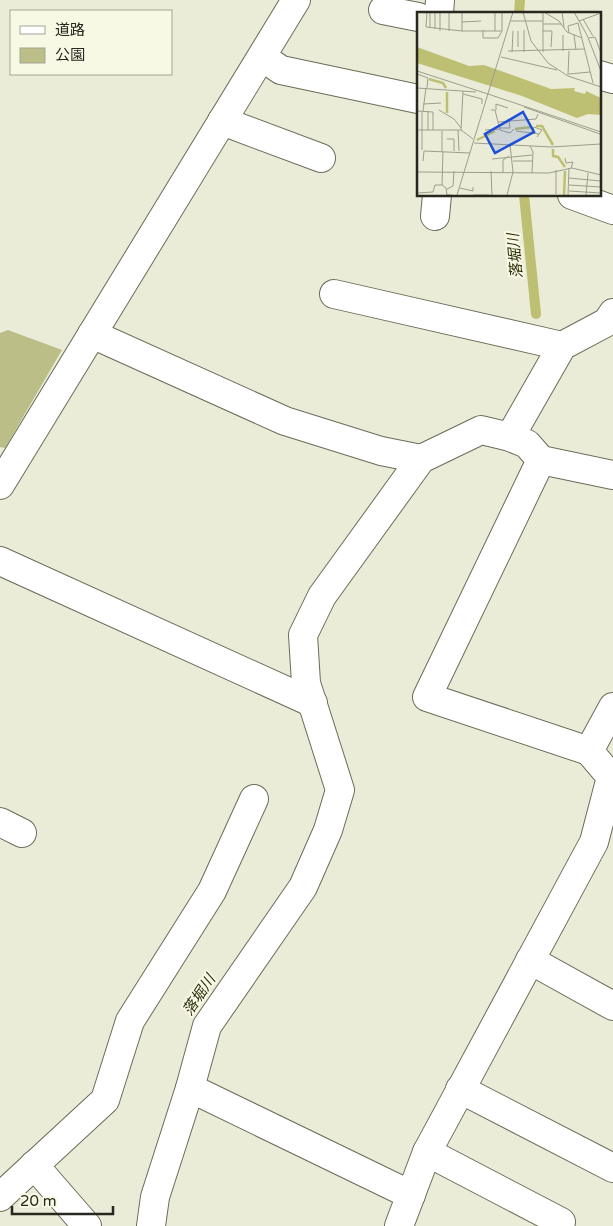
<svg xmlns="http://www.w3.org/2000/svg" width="613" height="1226" viewBox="0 0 613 1226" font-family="'Varela Round','Noto Sans JP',sans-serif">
<rect width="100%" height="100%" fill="#ebecd7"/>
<!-- green -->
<path fill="#bcbe88" d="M8,330L62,350L5,448L0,447V333Z"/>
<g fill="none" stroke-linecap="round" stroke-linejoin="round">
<!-- stream -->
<g stroke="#bdbf72" stroke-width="10">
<path d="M519,14L520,0"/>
<path d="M524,195L536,314"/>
</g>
<!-- minor casing -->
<g stroke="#6b6c59" stroke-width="30">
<g id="minor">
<path d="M383,10L418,17"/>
<path d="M439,14L440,0"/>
<path d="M262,57L281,70L418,99"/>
<path d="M599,75L613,79"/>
<path d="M222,121L321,158"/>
<path d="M572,195L613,210"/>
<path d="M435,216L437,195"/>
<path d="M334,294L562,346"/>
<path d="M92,334L285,421L381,451L421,459"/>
<path d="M510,437L562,346L607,322L613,313"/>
<path d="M541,460L427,697L589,751"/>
<path d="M0,485L296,0"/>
<path d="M0,561L313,703"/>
<path d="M0,822L22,833"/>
<path d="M530,960L613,1006"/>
<path d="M190,1088L411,1195"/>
<path d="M460,1089L613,1168"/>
<path d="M427,1152L561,1222"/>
<path d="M34,1165L87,1226"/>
<path d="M0,1197L105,1100L130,1021L212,891L254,799"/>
<path d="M151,1226L155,1197L190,1088L207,1026L303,887L328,830L340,790L306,683L303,635L322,596L421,459L481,430L510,437L527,444L541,460L613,475"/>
<path d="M399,1226L427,1152L594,842L611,777L589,751L613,707"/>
</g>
</g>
<!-- minor -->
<use href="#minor" stroke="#fff" stroke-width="28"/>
</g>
<g text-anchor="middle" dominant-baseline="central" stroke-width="4" stroke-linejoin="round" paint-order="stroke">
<!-- water labels -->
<g font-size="15" font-style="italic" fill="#2e2e0c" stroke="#f8f9e4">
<text transform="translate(515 256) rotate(-95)">落堀川</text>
<text transform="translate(199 995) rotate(-56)">落堀川</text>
</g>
</g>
<!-- overview -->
<g transform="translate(417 12)">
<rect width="184" height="184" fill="#ebecd7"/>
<path d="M0,35L52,54L67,53L134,77L158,76L157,79L168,82L169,79L184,86V103L171,102L160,106L105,84L0,51Z" fill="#bdbf72"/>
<path fill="none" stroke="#bdbf72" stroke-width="2.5" d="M12,67L26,71L29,76M30,101V80M119,114H125L136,133M98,117L115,115M60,128L78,119M136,137V144L141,145L148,155M147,183L148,159"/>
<path fill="none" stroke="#9d9d8d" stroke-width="1" d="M10,0L9,15L45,19H85V0M45,0V19M106,0L114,29L131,51L151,64L184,75M126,0V40M127,0L142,9L150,20L165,26M145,0L147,15M157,0L170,23L184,59M166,7L176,24M94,9H126M162,9L184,1M45,10L64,9M161,11L176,71M126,12H144M13,16V0M18,17V0M66,18V26H81L85,19M23,19V0M32,19V0M78,19V0M126,19H135L134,35M152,21L151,14L161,11M146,23V39M157,23L159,38M172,26L178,25L184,41M101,35V19M91,39L168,37M95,40L96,19M107,40V18M84,45L140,58M0,59L71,82M0,62L11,66L10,76M152,62L173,60M151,63L152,39M0,76L59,80M46,82L65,87V92M71,82L184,120M6,92L24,91M107,95L183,122M22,98L37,107L44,116M74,98H78L83,118L93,121L97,117M79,98V92L91,96M0,99L16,100V118M6,99L9,76M5,100V138M81,110L119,107L121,102M83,116H93L92,109M0,118H44L56,127M11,118V99M41,118L42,139M44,118L46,79M68,118L83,117M99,119L122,122M115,120L117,115L125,118L120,125M30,127H37V139M57,131L134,135L184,132M113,134L116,140L115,161M25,140V119M148,146L149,151L156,150L154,156M75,147L115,143M6,149L7,139L53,141M96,149H115M139,158V182M74,159L75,183M0,160L132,161L155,156L184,163M86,160V148L92,144M152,166L184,169M25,173L29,176L30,183H35M152,173L184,175M43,176L56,179V175M30,177L36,174L37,159M152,179L184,181M0,181L16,180L18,173H25L26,140M40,183L96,0M56,183H72M90,183L96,160L93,133M151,183L152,156M169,183L171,161"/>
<path fill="#1d4ed8" fill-opacity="0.15" stroke="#1d4ed8" stroke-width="2.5" d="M106,100L117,120L78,141L68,122Z"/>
<rect width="184" height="184" fill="none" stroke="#27271f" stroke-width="2.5"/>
</g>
<!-- legend -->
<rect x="10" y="10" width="162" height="65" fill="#f8f9e4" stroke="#a4a595"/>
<rect x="20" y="26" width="25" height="8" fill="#ffffff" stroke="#a4a595"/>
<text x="55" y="35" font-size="15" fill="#27271f">道路</text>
<rect x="20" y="48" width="25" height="15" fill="#bcbe88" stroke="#a4a595"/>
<text x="55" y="60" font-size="15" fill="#27271f">公園</text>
<!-- scale -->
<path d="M12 1206v8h101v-8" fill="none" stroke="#27271f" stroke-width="2.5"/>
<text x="20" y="1206" font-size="15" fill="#27271f" stroke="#f8f9e4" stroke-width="4" paint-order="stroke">20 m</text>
</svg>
